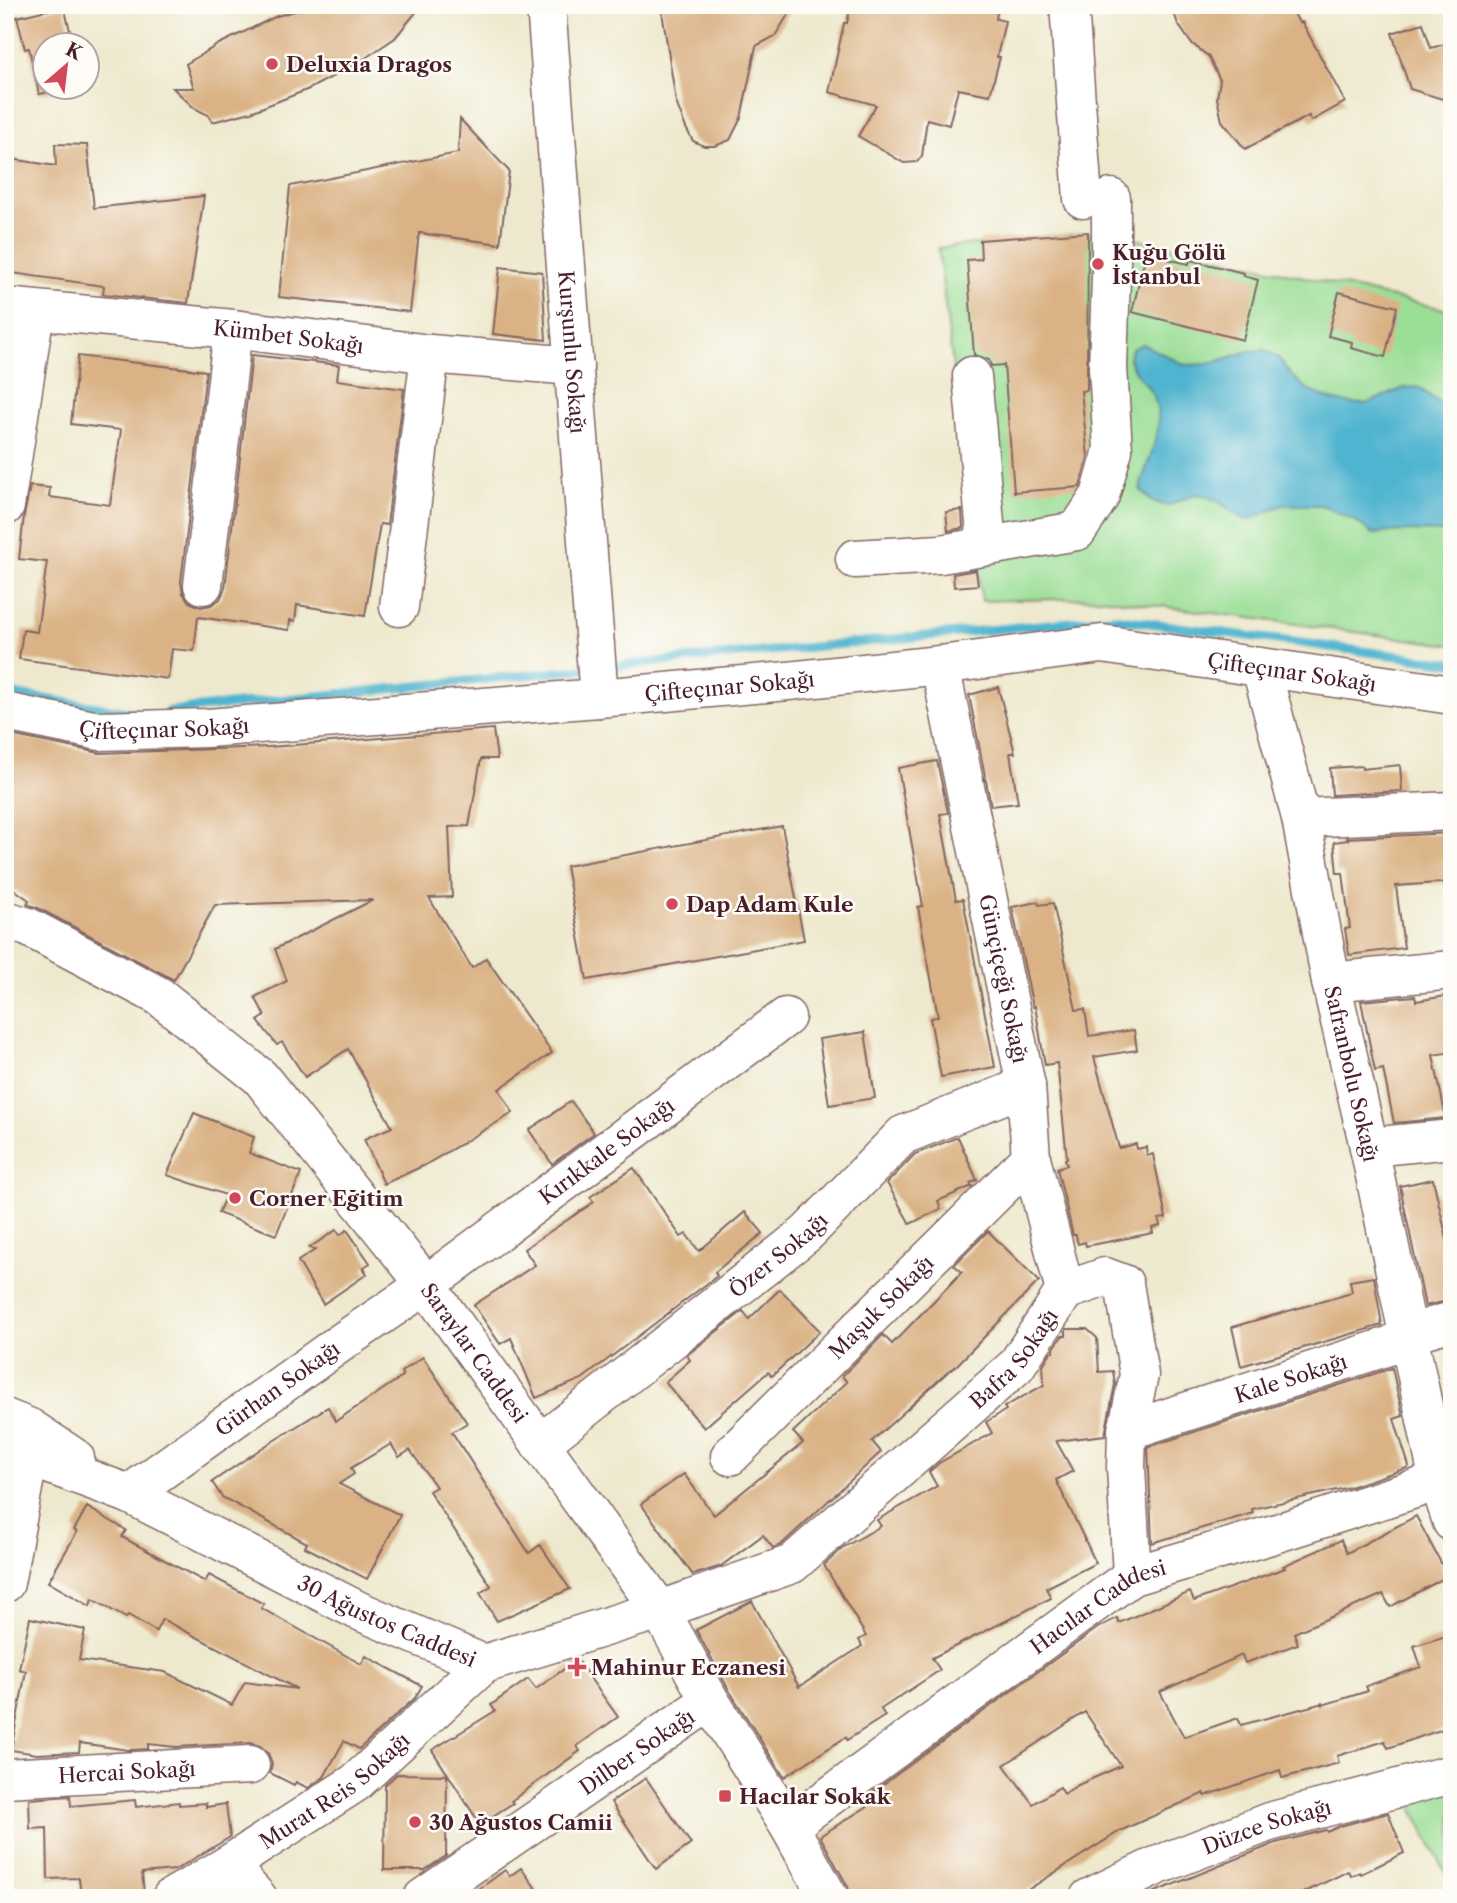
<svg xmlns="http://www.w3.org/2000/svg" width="1457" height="1903" viewBox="0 0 1457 1903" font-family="'Libre Caslon Text',serif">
<rect width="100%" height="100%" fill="#fdfcf7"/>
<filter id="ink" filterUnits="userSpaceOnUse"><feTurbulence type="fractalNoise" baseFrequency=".0143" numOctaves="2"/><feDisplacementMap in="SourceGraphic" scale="14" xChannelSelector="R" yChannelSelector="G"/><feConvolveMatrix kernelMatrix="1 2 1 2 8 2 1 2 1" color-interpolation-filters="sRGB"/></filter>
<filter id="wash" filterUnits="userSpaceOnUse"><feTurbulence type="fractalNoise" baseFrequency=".00686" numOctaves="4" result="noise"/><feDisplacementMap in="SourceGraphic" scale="28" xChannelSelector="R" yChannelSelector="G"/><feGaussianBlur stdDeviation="1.57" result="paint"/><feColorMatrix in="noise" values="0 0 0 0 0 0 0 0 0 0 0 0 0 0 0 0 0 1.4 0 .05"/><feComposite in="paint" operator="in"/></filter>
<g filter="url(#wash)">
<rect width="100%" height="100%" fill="#eee9ce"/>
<!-- green -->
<g fill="#9bde96" stroke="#727e60" stroke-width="2">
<path d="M1084,233L1148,241L1452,311V645L1101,598L982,601L938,248Z"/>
<path d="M1452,1782V1885L1405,1794Z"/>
</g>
<!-- water -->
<path fill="#50b4cf" stroke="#4d6a7d" stroke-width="2" d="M1143,344L1185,365L1209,364L1249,351L1264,350L1279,358L1291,375L1308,390L1334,401L1355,404L1368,403L1404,388L1418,387L1452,412V532L1402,531L1373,534L1354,520L1321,505H1283L1248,520L1240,517L1218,501L1201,494L1192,495L1168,506L1151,501L1140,489C1147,457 1169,427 1152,394C1145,380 1132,373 1129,358L1132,349Z"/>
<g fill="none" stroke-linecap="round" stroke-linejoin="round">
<!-- stream -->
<g stroke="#50b4cf" stroke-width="9">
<path d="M605,667L1112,618L1452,663"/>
<path d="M5,693L135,713"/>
<path d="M169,711L587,669"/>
</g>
</g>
<g id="blocks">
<!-- building -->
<g fill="#dab285" fill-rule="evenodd">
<path d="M316,5H422L395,38L358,63L309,89L251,112L212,122L208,115L194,108L173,88H194L186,64L219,44L277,16Z"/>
<path d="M661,5H794L775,36L756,46L741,118L730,140L715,146H704L693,141L686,128L676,102Z"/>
<path d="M851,5H985L998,8L996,19L1005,21L997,57H1000L990,95L958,89L949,125L927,119L922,156L917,162L904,163L858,136L876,105L829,92L844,23H847Z"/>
<path d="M1171,5H1290L1299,23L1302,22L1345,102L1311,121L1309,116L1245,149L1222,121L1217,98L1220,80L1208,56L1191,43L1178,24Z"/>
<path d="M64,6L72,39L65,41L66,46H46V88H71L39,94L29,48L25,49L17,17Z"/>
<path d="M1423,23L1431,48L1452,42V102L1410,89L1392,33Z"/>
<path d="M460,119L509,171L500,244L419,233L410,312L279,297L290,186L458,153Z"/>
<path d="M55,144L87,145L94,208L204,196L188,303L103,294L104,286L5,272V158L56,166Z"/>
<path d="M1088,232L1087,390L1081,391L1088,457L1080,487L1014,492L1004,365L991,366L989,360L974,355L967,260L981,259L980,240Z"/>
<path d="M1146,254L1189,264L1190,260L1244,273V276L1258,280L1243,340L1132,312Z"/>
<path d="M500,267L542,272L546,340L493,334Z"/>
<path d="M1339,292L1397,307L1385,357L1351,348L1352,342L1328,336Z"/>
<path d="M252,355L339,365L337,380L404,389L387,525L380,524L365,616L297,605L295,621L290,620L289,630L198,617L194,651L172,649L168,679L19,659L23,630L37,632L47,562L19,559L24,516L30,486L50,488L49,497L110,505L121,430L71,424L78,356L206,371L181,582L183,593L189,602L201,607L211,605L220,599L225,588Z"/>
<path d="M962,510L963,528L948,531L946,512Z"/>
<path d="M976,570L978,585L954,587L953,574Z"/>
<path d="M998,687L1015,753H1010L1018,803L991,806L969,695Z"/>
<path d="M493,729L497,759H481L469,826L449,827L452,897L429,898L472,968L486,958L552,1053L499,1089L513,1113L425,1165L384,1184L364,1139L392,1127L348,1049L305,1077L282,1042L277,1045L258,1021L265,1016L255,997L287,981L275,949L373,900L215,905L174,980L38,908L27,904L29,900L5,883V734L100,753L269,747Z"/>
<path d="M937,761L948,813L940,814L956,900L963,899L995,1067L941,1077L930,1018L938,1017L918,907L923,906L898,768Z"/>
<path d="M1400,765L1402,791L1332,795L1330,768L1362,766V769Z"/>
<path d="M782,826L804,940L587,980L566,866Z"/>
<path d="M1452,833V882L1396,886L1404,948L1349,955L1345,929L1350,928L1343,873H1337L1334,842L1348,840L1347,838Z"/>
<path d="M1038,902L1039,905L1053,903L1076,1010L1085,1009L1089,1036L1134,1030L1137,1050L1094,1057L1119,1148L1136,1144L1137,1149L1146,1147L1147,1156L1153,1154L1166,1218L1159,1219L1160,1226L1152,1228L1153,1233L1086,1246L1085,1242L1078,1244L1076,1235H1073L1057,1168L1067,1165L1065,1159L1067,1158L1057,1063L1045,1065L1035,1006L1033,1007L1012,907Z"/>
<path d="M1452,995V1052L1433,1055L1446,1118L1394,1123L1383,1069L1375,1071L1361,1001L1415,996L1416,1001Z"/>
<path d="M865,1032L875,1098L829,1105L819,1039Z"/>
<path d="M571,1101L594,1133L552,1164L529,1130Z"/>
<path d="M194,1113L254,1137L249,1153L301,1173L276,1235L218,1213L226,1195L167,1175Z"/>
<path d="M958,1137L977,1180L970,1183L972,1186L938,1201L941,1209L910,1224L887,1183L915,1154Z"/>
<path d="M634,1168L681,1237L686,1234L699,1251L745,1212L763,1233L715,1272L717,1276L582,1379L536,1398L511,1338L500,1344L474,1305L535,1265L524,1249L594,1202L590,1197Z"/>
<path d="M1433,1179L1452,1261V1300L1425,1306L1400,1186Z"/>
<path d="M336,1230L340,1235L347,1230L370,1263L364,1267L365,1269L363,1268L367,1274L323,1304L298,1261L315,1250L309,1248Z"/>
<path d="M988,1231L1039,1281L952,1370L951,1369L872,1441L881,1452L781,1545L773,1548L763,1535L721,1566L693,1575L641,1504L684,1474L714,1515L803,1443L793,1432L847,1382L842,1376L883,1335L892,1344L962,1272L954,1265Z"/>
<path d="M1374,1277L1382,1325L1241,1366L1232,1327L1348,1294L1352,1292L1350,1281Z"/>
<path d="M780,1289L820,1331L772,1376L768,1372L704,1428L665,1382L690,1360L687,1355L743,1311L749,1319Z"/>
<path d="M1066,1329H1087L1097,1338L1099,1372L1113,1371L1115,1384L1105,1435L1056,1441L1073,1471L1056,1480L1096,1563L1046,1588L1051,1598L932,1658L940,1670L881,1709L885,1716L847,1740L846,1737L784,1777L729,1690L696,1630L752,1601L799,1687L862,1646L859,1640L866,1636L824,1565L844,1547L881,1526L877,1520L937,1486L929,1472L939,1463L992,1433L986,1422L1006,1410L1004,1407L1044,1385L1043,1365L1051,1352H1054V1348L1062,1336H1066Z"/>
<path d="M423,1357L467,1423L452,1432L529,1553L540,1545L570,1589L497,1621L480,1593L491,1586L429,1491L436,1487L410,1450L399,1457L391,1444L351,1468L354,1474L339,1484L400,1515L367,1579L305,1547L307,1543L222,1497L212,1482L262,1448L328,1407L336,1421L403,1376L401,1372Z"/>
<path d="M1392,1368L1403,1416L1394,1419L1409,1466L1407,1468L1350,1487L1252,1509L1253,1513L1152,1543L1148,1447Z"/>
<path d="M87,1507L126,1530L122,1537L205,1582L209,1575L264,1604L261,1608L361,1664L366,1656L422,1686L415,1698L359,1749L344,1741L324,1777L308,1788L296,1782L294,1785L270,1773L272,1763L268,1753L260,1746L250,1743L176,1747L148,1744V1749L128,1750L80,1743L79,1752L37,1754L11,1750L26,1671L19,1669L30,1618L85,1630L79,1660L165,1672L232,1705L245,1682L297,1689L162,1619L156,1631L128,1615L126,1618L92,1599L90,1606L48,1582L77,1532L74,1530Z"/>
<path d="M1416,1516L1448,1576L1390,1607L1383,1594L1294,1633L1298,1644L1245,1663L1242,1655L1160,1692L1184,1737L1238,1718L1241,1725L1323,1703V1705L1368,1691L1366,1686L1421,1667L1414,1646L1452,1634V1726L1388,1748L1385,1741L1337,1756L1339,1763L1282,1778L1280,1770L1205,1796L1204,1793L1120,1831L1015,1898H851L848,1887L820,1836L868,1806L863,1799L1099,1627L1117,1618L1119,1623L1190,1592L1194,1601L1285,1568L1283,1566L1341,1540L1347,1553ZM1085,1712L1121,1766L1078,1785L1064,1794L1060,1787L1033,1804L1004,1765Z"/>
<path d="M577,1660L618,1717L577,1746L580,1751L511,1801L513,1803L480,1824L432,1750L495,1711L491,1705L528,1679L536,1689Z"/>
<path d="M397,1774L447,1775L446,1856L425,1870H384L385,1785Z"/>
<path d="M646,1778L691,1844L656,1869L611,1802Z"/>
<path d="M70,1796L71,1806L135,1800L136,1807L179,1802V1805L206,1803V1807L226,1804L230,1837L175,1870L142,1873L144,1892L81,1897L79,1878L48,1879L47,1828L30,1829L29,1799Z"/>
<path d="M1388,1813L1404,1853L1361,1874L1360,1872L1351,1876L1348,1871L1293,1898H1140L1276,1843L1326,1830L1327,1832L1340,1826Z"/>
<path d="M521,1868L543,1898H467L505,1870L510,1876Z"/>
</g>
</g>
</g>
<g filter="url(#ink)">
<use href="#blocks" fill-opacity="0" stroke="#836664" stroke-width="2"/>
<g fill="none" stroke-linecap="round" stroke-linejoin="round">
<!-- minor casing -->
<g stroke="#836664" stroke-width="41">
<g id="minor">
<path id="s1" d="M546,5L599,698"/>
<path d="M1069,5L1083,199"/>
<path id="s2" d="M5,307L233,329L430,354L574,366"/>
<path d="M972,376L987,546"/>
<path d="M5,506L35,311"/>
<path d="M855,559L941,554L1077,531L1100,496L1113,450L1108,368L1111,277V198"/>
<path d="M203,585L233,329"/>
<path d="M399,607L430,354"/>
<path id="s3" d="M940,665L1026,1086L1031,1158L1065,1291"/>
<path id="s4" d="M1261,668L1301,818L1331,982L1369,1147L1439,1482L1452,1522"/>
<path id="s5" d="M5,712L99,731L207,728L599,698L788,681L940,665L1102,644L1452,695"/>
<path d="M1301,818L1452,811"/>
<path id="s6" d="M5,920L28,927L159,996L260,1077L426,1285L660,1610L710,1701L789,1826L829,1898"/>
<path d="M1331,982L1452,970"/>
<path d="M1369,1147L1452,1139"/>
<path d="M5,1418L30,1428L75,1458"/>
<path id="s7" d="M1127,1431L1392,1345L1408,1334L1452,1321"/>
<path id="s8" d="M540,1444L807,1233L903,1135L1026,1086"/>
<path id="s9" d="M5,1448L129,1494L357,1610L484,1664L660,1610L792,1564L1016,1366L1065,1291L1105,1277L1124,1284L1139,1375L1127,1431L1126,1467L1132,1576"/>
<path id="s10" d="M730,1456L1031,1158"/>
<path id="s11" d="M129,1494L336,1346L426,1285L786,1017"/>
<path d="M5,1583L29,1456"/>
<path id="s12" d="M5,1778L250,1765"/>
<path id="s13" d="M789,1826L1132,1576L1274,1534L1452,1477"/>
<path d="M228,1865L258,1898"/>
<path id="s14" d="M171,1898L228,1865L355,1783L484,1664"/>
<path id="s15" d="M423,1898L710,1701"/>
<path id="s16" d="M1089,1898L1156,1866L1269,1822L1452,1774"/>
</g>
</g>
<!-- minor -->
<use href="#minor" stroke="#fff" stroke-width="38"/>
</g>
</g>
<!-- markers -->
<g fill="#d1495b" stroke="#fdfcf7" stroke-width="2.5">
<circle cx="272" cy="64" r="7"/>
<circle cx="1098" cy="264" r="7"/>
<circle cx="672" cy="904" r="7"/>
<circle cx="235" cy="1198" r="7"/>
<path d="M573.5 1656.5h7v7h7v7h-7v7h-7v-7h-7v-7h7z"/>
<rect x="718" y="1789" width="14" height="14" rx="3.5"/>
<circle cx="415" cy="1822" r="7"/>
</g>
<g text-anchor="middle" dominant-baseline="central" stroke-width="5" stroke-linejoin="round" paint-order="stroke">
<!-- poi labels -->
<g font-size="21" font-weight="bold" fill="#4a1f2b" stroke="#fdfcf7" text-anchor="start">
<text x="286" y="64">Deluxia Dragos</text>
<text x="1112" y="252">Kuğu Gölü<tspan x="1112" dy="24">İstanbul</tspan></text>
<text x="686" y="904">Dap Adam Kule</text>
<text x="249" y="1198">Corner Eğitim</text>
<text x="591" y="1667">Mahinur Eczanesi</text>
<text x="739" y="1796">Hacılar Sokak</text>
<text x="429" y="1822">30 Ağustos Camii</text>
</g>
<!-- street labels -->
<g font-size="21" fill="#4a1f2b" stroke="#fdfcf7">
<text stroke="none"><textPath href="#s2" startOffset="285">Kümbet Sokağı</textPath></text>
<text stroke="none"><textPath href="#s1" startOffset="348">Kurşunlu Sokağı</textPath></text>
<text stroke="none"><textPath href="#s5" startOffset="1295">Çifteçınar Sokağı</textPath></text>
<text stroke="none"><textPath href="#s5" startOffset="728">Çifteçınar Sokağı</textPath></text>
<text stroke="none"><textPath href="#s5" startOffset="161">Çifteçınar Sokağı</textPath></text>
<text stroke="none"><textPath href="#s3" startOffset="320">Günçiçeği Sokağı</textPath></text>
<text stroke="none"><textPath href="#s4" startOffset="416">Safranbolu Sokağı</textPath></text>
<text stroke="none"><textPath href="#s11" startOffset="588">Kırıkkale Sokağı</textPath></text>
<text stroke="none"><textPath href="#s8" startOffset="304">Özer Sokağı</textPath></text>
<text stroke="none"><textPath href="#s10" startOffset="212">Maşuk Sokağı</textPath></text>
<text stroke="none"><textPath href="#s6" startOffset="651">Saraylar Caddesi</textPath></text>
<text stroke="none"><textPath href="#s9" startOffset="1153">Bafra Sokağı</textPath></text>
<text stroke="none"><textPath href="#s7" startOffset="172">Kale Sokağı</textPath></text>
<text stroke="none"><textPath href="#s11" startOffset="182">Gürhan Sokağı</textPath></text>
<text stroke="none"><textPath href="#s13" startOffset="380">Hacılar Caddesi</textPath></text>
<text stroke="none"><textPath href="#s9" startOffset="420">30 Ağustos Caddesi</textPath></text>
<text stroke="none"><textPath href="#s15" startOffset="259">Dilber Sokağı</textPath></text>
<text stroke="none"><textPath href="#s12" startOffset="122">Hercai Sokağı</textPath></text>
<text stroke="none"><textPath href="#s14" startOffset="196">Murat Reis Sokağı</textPath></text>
<text stroke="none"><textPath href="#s16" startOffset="192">Düzce Sokağı</textPath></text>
</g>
</g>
<!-- margin -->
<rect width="1457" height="1903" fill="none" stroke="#fdfcf7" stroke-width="28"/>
<!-- north arrow -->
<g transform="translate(66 66) rotate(28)"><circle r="33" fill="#fdfcf7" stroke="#b5a4a5" stroke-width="2"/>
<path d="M0-5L12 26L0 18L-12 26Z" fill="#d1495b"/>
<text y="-10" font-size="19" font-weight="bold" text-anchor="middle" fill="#4a1f2b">K</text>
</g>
</svg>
